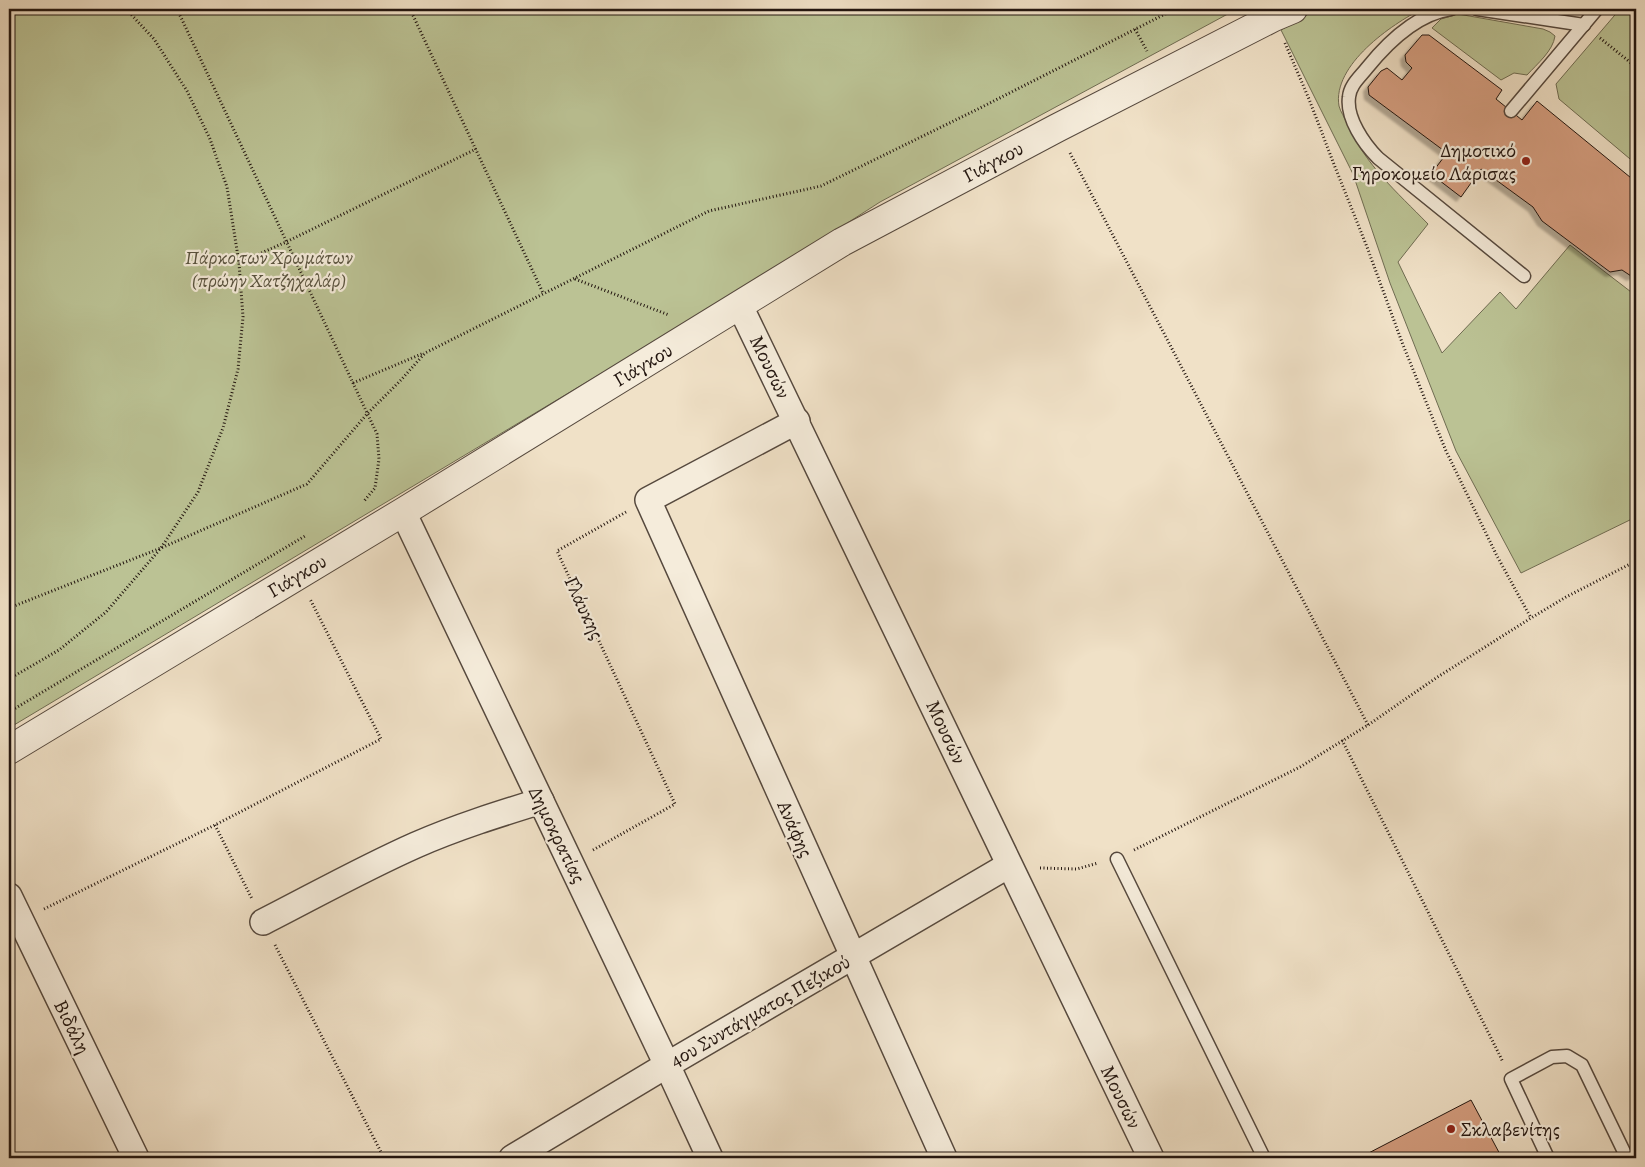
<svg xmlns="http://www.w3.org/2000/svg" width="1645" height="1167" viewBox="0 0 1645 1167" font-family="Alegreya,serif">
<defs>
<filter id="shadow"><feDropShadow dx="-4.5" dy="4.5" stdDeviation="1" flood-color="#0004"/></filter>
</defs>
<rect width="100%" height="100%" fill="#f0e1c7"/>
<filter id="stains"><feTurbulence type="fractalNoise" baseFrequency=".004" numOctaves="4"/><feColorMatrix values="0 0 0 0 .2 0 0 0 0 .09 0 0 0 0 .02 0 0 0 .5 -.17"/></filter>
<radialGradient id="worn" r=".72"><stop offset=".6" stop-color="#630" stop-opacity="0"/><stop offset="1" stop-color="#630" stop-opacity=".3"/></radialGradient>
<!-- green -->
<g fill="#bbc294" stroke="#6f6c52">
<path d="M9,9H1237L880,202L779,267L9,728Z"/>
<path d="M1317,9H1422C1392,24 1332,65 1339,106C1340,111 1345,118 1347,123C1366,166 1396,191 1428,224L1398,262L1442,353L1500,292L1516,309L1570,245L1635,295L1636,294V517L1521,573L1456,451L1390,283L1353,174L1281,30Z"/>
<path d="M1620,9H1636V164L1559,99L1556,84Z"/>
<path d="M1458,14L1543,29L1550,32L1555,36C1553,51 1537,64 1527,75L1514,73L1501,80L1432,28L1441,19Z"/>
</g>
<!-- building -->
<g fill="#d59e80" stroke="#231610" filter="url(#shadow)">
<path d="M1422,35H1429L1502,90L1496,99L1522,120L1537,101L1636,182V274L1631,276L1622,270L1610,272L1542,221L1533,207L1481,169L1461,197L1431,174L1447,153L1369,95L1368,87L1381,71L1387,68L1402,80L1412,68L1406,62L1405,55Z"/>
<path d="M1471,1100L1502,1158H1359Z"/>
</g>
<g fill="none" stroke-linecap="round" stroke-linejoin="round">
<!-- service casing -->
<g stroke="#56493e" stroke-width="15">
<g id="service">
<path d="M1451,9C1417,14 1388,42 1367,68C1360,77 1350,85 1349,97C1346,118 1364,144 1378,158L1524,276"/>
<path d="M1477,9L1584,25"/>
<path d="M1511,111L1597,9"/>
<path d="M1117,859L1264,1158"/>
<path d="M1548,1158L1511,1079L1552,1057L1567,1056L1582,1065L1627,1158"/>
</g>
</g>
<!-- minor casing -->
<g stroke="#56493e" stroke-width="28">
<g id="minor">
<path d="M740,306L1151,1158"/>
<path d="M797,421L648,500L944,1158"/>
<path d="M403,512L667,1065L710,1158"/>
<path d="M9,896L136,1158"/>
<path d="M263,922C314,896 364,868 416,845C457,827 499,814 541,801"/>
<path d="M512,1158L667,1065L1009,865"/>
</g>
</g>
<!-- tertiary casing -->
<g stroke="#56493e" stroke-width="30">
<path id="tertiary" d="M9,750L403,512L842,242L1057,128L1274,17L1293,9"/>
</g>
<!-- path -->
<g stroke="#231610" stroke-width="3" stroke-dasharray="1 2.5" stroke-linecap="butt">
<path d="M177,9L377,434L379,459L375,488L364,501"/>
<path d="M410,9L543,293"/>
<path d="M1135,29L1147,51"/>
<path d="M1600,38L1636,67"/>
<path d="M1285,43L1309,99L1335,167L1367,247L1403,345L1446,451L1497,556L1531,618"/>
<path d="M1070,153L1368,725"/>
<path d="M239,263L286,242L476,149"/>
<path d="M575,279L669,315"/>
<path d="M353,383L424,353"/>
<path d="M9,608L161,548L307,484L367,414L401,380L425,353L709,211L821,186L978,109L1175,9"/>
<path d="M9,679L59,650L106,612L161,548L198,492L223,428L238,369L243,317L239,263L227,187L210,139L187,91L154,39L126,9"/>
<path d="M9,712L305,536"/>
<path d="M1342,740L1503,1062"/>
<path d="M215,825L252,899"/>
<path d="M593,850L675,804L557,551L626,512"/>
<path d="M1134,850L1300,767L1368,725L1436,678L1531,618L1566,597L1636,561"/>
<path d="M1040,868L1077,869L1098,863"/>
<path d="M44,909L215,825L381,739L310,599"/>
<path d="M275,945L384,1158"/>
</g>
<!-- service -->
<use href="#service" stroke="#f5ecdb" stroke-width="12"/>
<!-- minor -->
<use href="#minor" stroke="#f5ecdb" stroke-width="25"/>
<!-- tertiary -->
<use href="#tertiary" stroke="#f5ecdb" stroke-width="28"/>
</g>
<!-- markers -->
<g fill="#8f2418" stroke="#f5ecdb" stroke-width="2">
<circle cx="1526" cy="161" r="5"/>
<circle cx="1451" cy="1129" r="5"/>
</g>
<g text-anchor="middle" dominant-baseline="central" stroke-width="4.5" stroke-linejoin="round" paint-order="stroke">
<!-- poi labels -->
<g font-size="20" fill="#231610" stroke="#f5ecdb" text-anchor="end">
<text x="1516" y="150">Δημοτικό<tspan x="1516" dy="23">Γηροκομείο Λάρισας</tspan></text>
<text x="1461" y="1129" text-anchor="start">Σκλαβενίτης</text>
</g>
<!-- street labels -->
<g font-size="20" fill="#231610" stroke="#f5ecdb">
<text transform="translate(993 162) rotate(-28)">Γιάγκου</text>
<text transform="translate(643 365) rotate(-31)">Γιάγκου</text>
<text transform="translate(770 367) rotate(64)">Μουσών</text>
<text transform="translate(297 576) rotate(-31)">Γιάγκου</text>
<text transform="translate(584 608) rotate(65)">Γλάυκης</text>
<text transform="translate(946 732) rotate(65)">Μουσών</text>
<text transform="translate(795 829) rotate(66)">Ανάφης</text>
<text transform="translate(557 835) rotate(64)">Δημοκρατίας</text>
<text transform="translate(760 1011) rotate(-30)">4ου Συντάγματος Πεζικού</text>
<text transform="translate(72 1027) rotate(64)">Βιδάλη</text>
<text transform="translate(1121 1097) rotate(64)">Μουσών</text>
</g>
<!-- park labels -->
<g font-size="20" font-style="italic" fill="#58523e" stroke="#f5ecdb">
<text x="269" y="257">Πάρκο των Χρωμάτων<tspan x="269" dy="23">(πρώην Χατζηχαλάρ)</tspan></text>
</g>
</g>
<!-- margin -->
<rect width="1645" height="1167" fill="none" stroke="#f0e1c7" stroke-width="30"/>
<rect x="10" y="10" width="1625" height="1147" fill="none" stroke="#231610" stroke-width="2.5"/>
<rect x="15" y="15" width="1615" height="1137" fill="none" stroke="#231610"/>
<rect width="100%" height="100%" filter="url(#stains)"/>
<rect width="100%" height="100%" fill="url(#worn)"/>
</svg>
